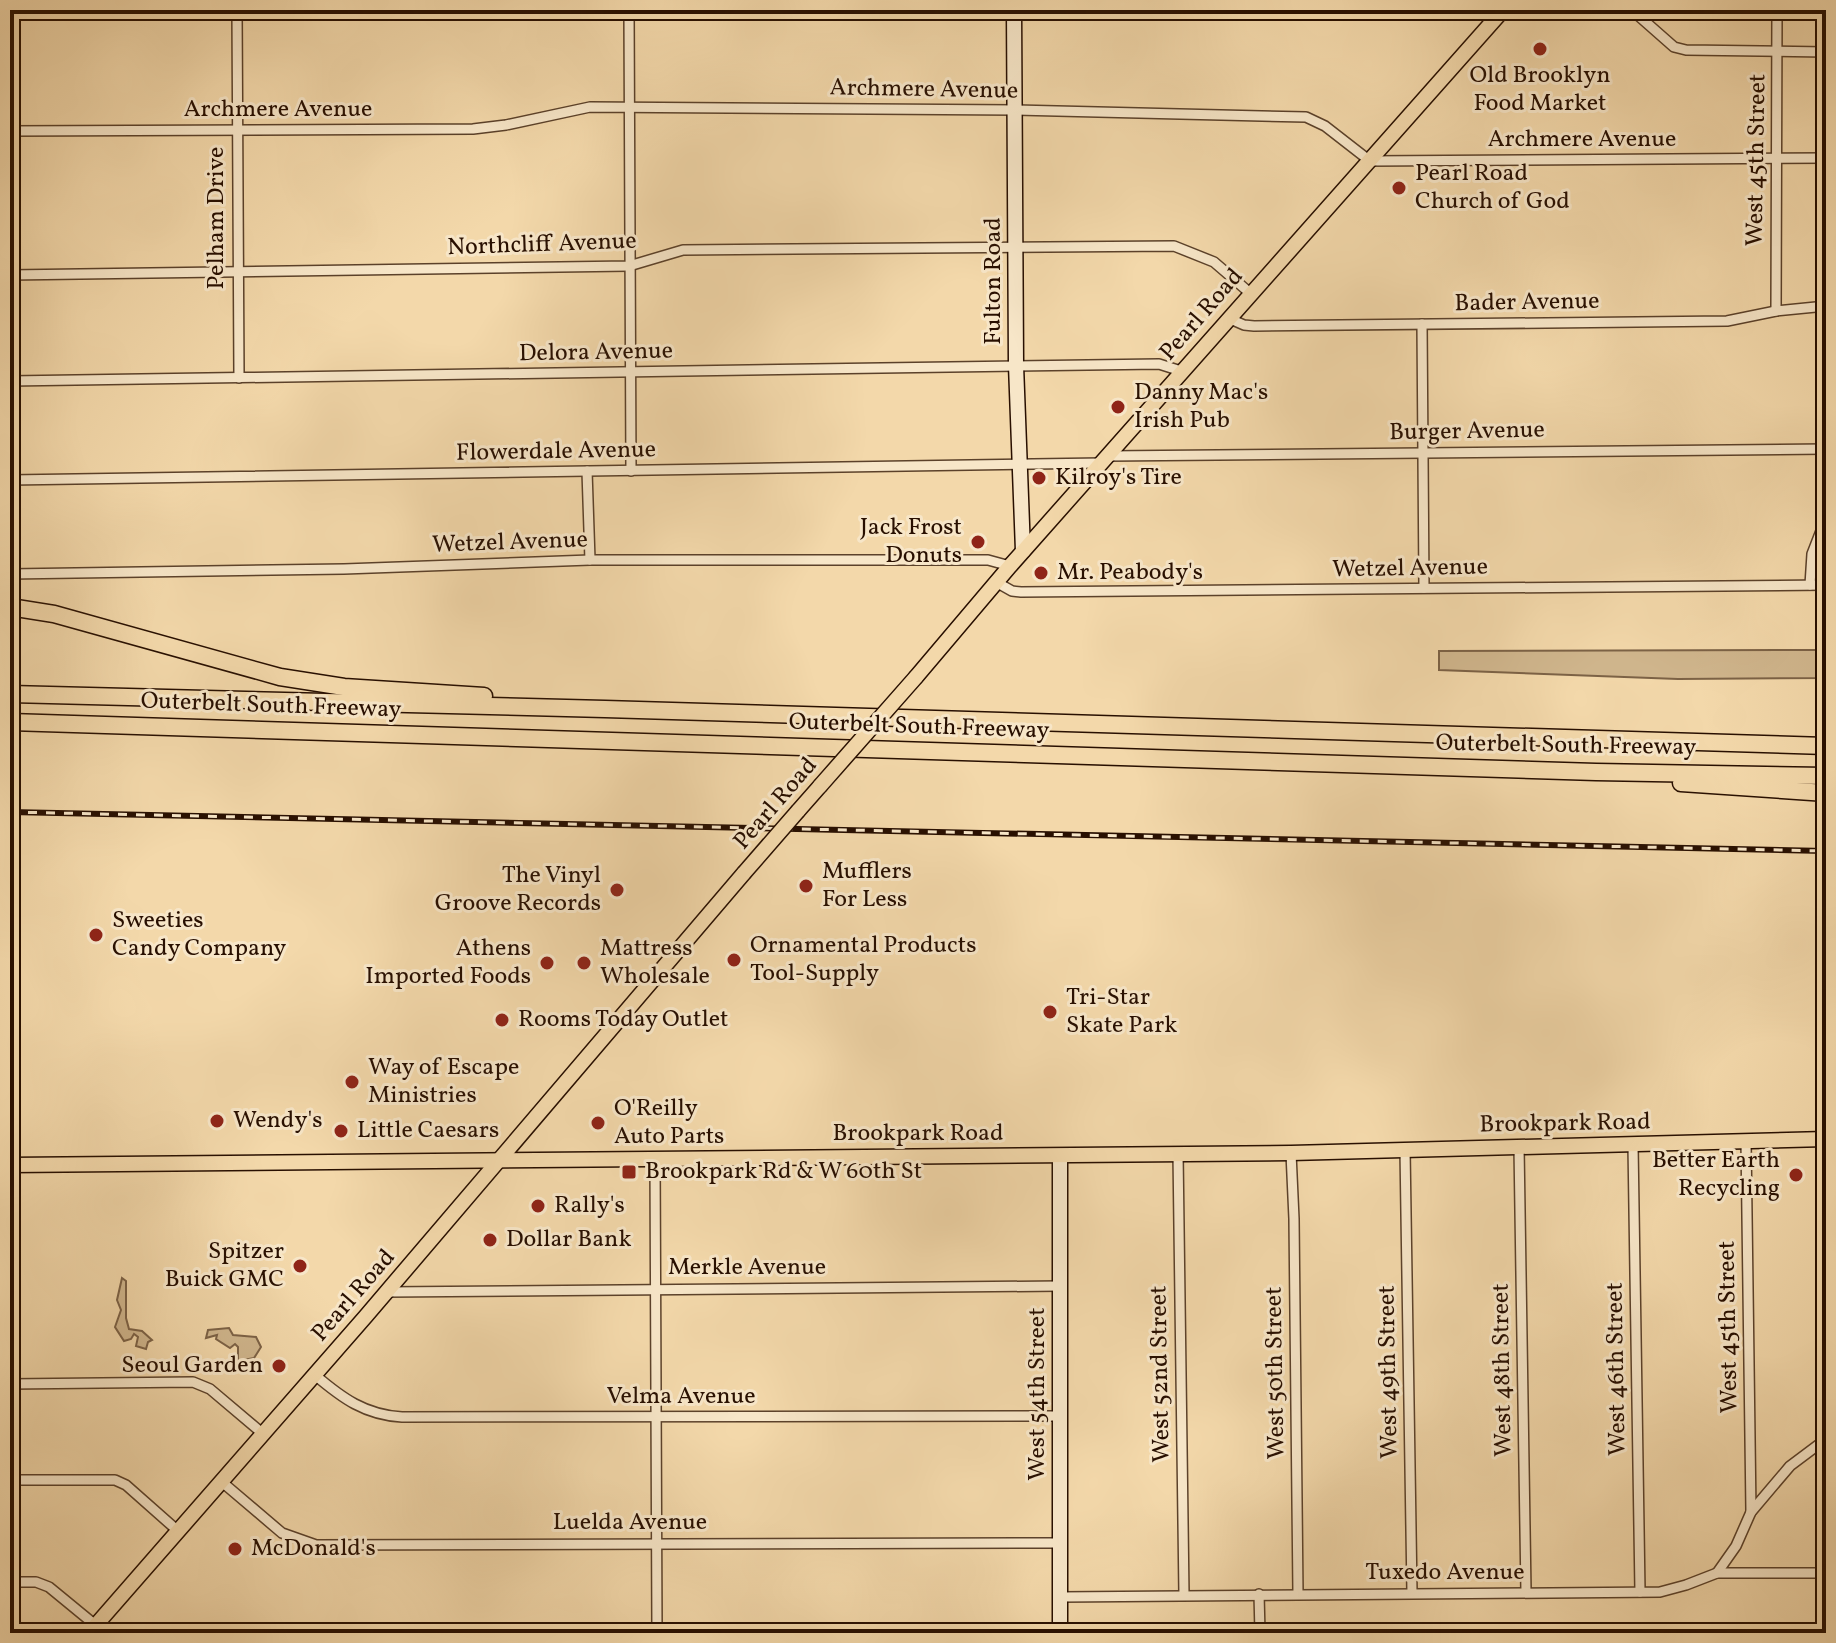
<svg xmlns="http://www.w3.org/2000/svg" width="1836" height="1643" viewBox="0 0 1836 1643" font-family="Vollkorn,serif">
<rect width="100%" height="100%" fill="#f3d8aa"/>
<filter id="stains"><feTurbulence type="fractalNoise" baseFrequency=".0025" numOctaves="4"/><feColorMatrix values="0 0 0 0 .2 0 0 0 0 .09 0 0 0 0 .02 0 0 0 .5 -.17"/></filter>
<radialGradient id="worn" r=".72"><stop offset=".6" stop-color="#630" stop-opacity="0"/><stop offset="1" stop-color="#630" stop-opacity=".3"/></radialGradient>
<!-- green -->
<g fill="#d0b68d" stroke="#7c6246" stroke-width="2">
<path d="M1826,650V678L1678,679L1439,670V651Z"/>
<path d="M122,1278L126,1281V1318L129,1329L142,1331L152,1340L148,1342L146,1349L136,1346L138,1337L134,1334L131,1339L124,1341L115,1327L121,1310L117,1300Z"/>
<path d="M229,1328L233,1335L256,1337L261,1347L254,1358L238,1361V1347L235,1344L230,1348L216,1339L217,1335L206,1338L208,1330Z"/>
</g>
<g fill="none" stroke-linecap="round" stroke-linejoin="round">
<!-- street casing -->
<g stroke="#5b412a" stroke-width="12">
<g id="street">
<path d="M237,10L239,378"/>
<path d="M629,10L631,471"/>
<path d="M1481,10L1496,18"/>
<path d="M1632,10L1674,47L1686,50L1826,52"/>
<path d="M10,131L473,129L506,125L590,107L1016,110L1306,117L1325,126L1370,161L1826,158"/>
<path d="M10,275L629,266L683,250L1174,246L1214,262L1250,293"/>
<path d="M1776,311L1777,10"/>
<path d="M1228,318L1244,325L1254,326L1727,321L1776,311L1826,306"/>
<path d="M1422,324L1424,588"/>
<path d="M10,381L1159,364L1181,371"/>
<path d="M1108,456L1826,449"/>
<path d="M587,471L590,560"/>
<path d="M10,480L1102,463"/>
<path d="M10,574L344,569L590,560H988L1010,566"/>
<path d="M996,582L1012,591L1021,592L1826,585"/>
<path d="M1810,585L1812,554L1826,518"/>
<path d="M1746,1141L1751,1512"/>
<path d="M1633,1145L1640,1592"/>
<path d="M1519,1147L1526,1592"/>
<path d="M1405,1150L1412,1593"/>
<path d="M1178,1153L1184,1595"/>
<path d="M1291,1153L1294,1219L1298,1594"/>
<path d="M655,1157L657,1633"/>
<path d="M387,1292L1060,1286"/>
<path d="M315,1375C342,1398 365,1415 402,1417L1060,1416"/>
<path d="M10,1384L193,1382L210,1389L262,1433"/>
<path d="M10,1480H115L126,1485L178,1531"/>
<path d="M222,1482L282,1533L316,1545L1060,1543"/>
<path d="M1717,1573L1736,1546L1751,1512L1790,1466L1826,1439"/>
<path d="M10,1582H36L49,1587L105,1633"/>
<path d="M1259,1594L1260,1633"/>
<path d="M1061,1597L1660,1592L1686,1585L1717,1573H1826"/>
</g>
</g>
<!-- secondary casing -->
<g stroke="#280f00" stroke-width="17">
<g id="secondary">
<path d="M1014,10L1016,365L1023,551"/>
<path d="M1060,1156V1633"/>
</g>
</g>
<!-- primary casing -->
<g stroke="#280f00" stroke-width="17">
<g id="primary">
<path d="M916,677L1010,566L1503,10"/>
<path d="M798,811L820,786"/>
<path d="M10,1165L1291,1153L1826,1139"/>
<path d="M89,1633L366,1316L744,873"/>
</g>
</g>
<!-- highway casing -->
<g stroke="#280f00" stroke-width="19">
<g id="highway">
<path d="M10,607L54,614L280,677L344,687L484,696"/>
<path d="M10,694L605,709L1826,746"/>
<path d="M10,722L1596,772L1826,776"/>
<path d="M1681,783L1826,793"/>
</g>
</g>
<!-- street -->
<use href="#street" stroke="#f7e6c8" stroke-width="9"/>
<!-- secondary -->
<use href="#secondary" stroke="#f7e6c8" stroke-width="14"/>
<!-- primary -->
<use href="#primary" stroke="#f3d8aa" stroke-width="14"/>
<!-- highway -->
<use href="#highway" stroke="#f3d8aa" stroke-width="16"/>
<!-- rail casing -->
<g stroke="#280f00" stroke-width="6">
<path id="rail" d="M10,812L1826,851"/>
</g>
<!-- rail -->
<use href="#rail" stroke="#f7e6c8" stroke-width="3" stroke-dasharray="9" stroke-linecap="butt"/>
<!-- primary-bridge casing -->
<g stroke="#280f00" stroke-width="17" stroke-linecap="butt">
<g id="primary-bridge">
<path d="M820,786L916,677"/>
<path d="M744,873L798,811"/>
</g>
</g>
<!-- primary-bridge -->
<use href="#primary-bridge" stroke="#f3d8aa" stroke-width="14"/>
</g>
<!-- markers -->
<g fill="#8f2418" stroke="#f7e6c8" stroke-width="3">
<circle cx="1540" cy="49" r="8"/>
<circle cx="1399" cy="188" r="8"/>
<circle cx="1118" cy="407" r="8"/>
<circle cx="1039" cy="478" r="8"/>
<circle cx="978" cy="542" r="8"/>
<circle cx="1041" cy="573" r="8"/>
<circle cx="806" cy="886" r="8"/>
<circle cx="617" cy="890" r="8"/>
<circle cx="96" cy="935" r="8"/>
<circle cx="734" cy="960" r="8"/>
<circle cx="547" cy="963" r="8"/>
<circle cx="584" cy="963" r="8"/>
<circle cx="1050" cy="1012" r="8"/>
<circle cx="502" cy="1020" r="8"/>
<circle cx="352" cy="1082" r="8"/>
<circle cx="217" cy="1121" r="8"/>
<circle cx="598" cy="1123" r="8"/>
<circle cx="341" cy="1131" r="8"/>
<rect x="621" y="1164" width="16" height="16" rx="4"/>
<circle cx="1796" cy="1175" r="8"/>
<circle cx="538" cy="1206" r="8"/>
<circle cx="490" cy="1240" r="8"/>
<circle cx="300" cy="1266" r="8"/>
<circle cx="279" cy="1366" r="8"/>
<circle cx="235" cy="1549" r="8"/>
</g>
<g text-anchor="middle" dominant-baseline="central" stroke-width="6" stroke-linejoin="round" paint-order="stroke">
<!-- poi labels -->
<g font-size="24" fill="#280f00" stroke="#f7e6c8" text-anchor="start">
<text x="1540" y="76" text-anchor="middle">Old Brooklyn<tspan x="1540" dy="28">Food Market</tspan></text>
<text x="1415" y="174">Pearl Road<tspan x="1415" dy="28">Church of God</tspan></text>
<text x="1134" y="393">Danny Mac's<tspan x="1134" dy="28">Irish Pub</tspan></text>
<text x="1055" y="478">Kilroy's Tire</text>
<text x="962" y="528" text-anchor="end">Jack Frost<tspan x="962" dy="28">Donuts</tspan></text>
<text x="1057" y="573">Mr. Peabody's</text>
<text x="822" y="872">Mufflers<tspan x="822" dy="28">For Less</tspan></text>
<text x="601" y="876" text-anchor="end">The Vinyl<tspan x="601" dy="28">Groove Records</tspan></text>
<text x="112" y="921">Sweeties<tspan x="112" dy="28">Candy Company</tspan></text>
<text x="750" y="946">Ornamental Products<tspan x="750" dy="28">Tool-Supply</tspan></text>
<text x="531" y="949" text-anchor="end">Athens<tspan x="531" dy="28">Imported Foods</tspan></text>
<text x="600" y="949">Mattress<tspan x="600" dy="28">Wholesale</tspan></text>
<text x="1066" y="998">Tri-Star<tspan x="1066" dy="28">Skate Park</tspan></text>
<text x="518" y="1020">Rooms Today Outlet</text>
<text x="368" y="1068">Way of Escape<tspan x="368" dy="28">Ministries</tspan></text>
<text x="614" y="1109">O'Reilly<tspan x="614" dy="28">Auto Parts</tspan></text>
<text x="233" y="1121">Wendy's</text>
<text x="357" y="1131">Little Caesars</text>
<text x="1780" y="1161" text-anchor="end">Better Earth<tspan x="1780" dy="28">Recycling</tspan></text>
<text x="645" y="1172">Brookpark Rd &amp; W 60th St</text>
<text x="554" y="1206">Rally's</text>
<text x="506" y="1240">Dollar Bank</text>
<text x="284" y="1252" text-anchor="end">Spitzer<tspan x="284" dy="28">Buick GMC</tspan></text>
<text x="263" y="1366" text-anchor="end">Seoul Garden</text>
<text x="251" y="1549">McDonald's</text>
</g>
<!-- street labels -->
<g font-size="24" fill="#280f00" stroke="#f7e6c8">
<text transform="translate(924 90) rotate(1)">Archmere Avenue</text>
<text x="278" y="110">Archmere Avenue</text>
<text x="1582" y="140">Archmere Avenue</text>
<text transform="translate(1757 160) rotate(-89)">West 45th Street</text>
<text transform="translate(217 218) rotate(-90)">Pelham Drive</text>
<text transform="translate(542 245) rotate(-2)">Northcliff Avenue</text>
<text transform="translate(994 281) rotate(-90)">Fulton Road</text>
<text transform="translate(1527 303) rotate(-1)">Bader Avenue</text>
<text transform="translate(1202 315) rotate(-49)">Pearl Road</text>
<text transform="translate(596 353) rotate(-1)">Delora Avenue</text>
<text transform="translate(1467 432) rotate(-1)">Burger Avenue</text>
<text transform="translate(556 452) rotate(-1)">Flowerdale Avenue</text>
<text transform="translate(510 543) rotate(-2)">Wetzel Avenue</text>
<text transform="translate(1410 569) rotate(-1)">Wetzel Avenue</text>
<text transform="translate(271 706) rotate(2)">Outerbelt South Freeway</text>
<text transform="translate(919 727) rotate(2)">Outerbelt South Freeway</text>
<text transform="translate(1566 746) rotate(1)">Outerbelt South Freeway</text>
<text transform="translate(776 804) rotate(-49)">Pearl Road</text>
<text transform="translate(1565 1124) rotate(-1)">Brookpark Road</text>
<text x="918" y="1134">Brookpark Road</text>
<text x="747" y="1268">Merkle Avenue</text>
<text transform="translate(354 1296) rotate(-49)">Pearl Road</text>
<text transform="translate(1729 1327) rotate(-91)">West 45th Street</text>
<text transform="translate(1617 1369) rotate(-91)">West 46th Street</text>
<text transform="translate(1503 1370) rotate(-91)">West 48th Street</text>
<text transform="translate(1389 1372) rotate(-91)">West 49th Street</text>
<text transform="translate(1276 1373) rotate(-91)">West 50th Street</text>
<text transform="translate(1161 1374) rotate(-91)">West 52nd Street</text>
<text transform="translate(1038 1394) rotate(-90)">West 54th Street</text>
<text x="681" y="1397">Velma Avenue</text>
<text x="630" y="1523">Luelda Avenue</text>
<text x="1445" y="1573">Tuxedo Avenue</text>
</g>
</g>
<!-- margin -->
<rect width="1836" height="1643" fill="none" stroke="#f3d8aa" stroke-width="40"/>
<rect x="12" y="12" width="1812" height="1619" fill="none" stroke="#280f00" stroke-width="4"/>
<rect x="20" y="20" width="1796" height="1603" fill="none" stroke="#280f00" stroke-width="2"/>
<rect width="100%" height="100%" filter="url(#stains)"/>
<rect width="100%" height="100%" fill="url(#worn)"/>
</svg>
